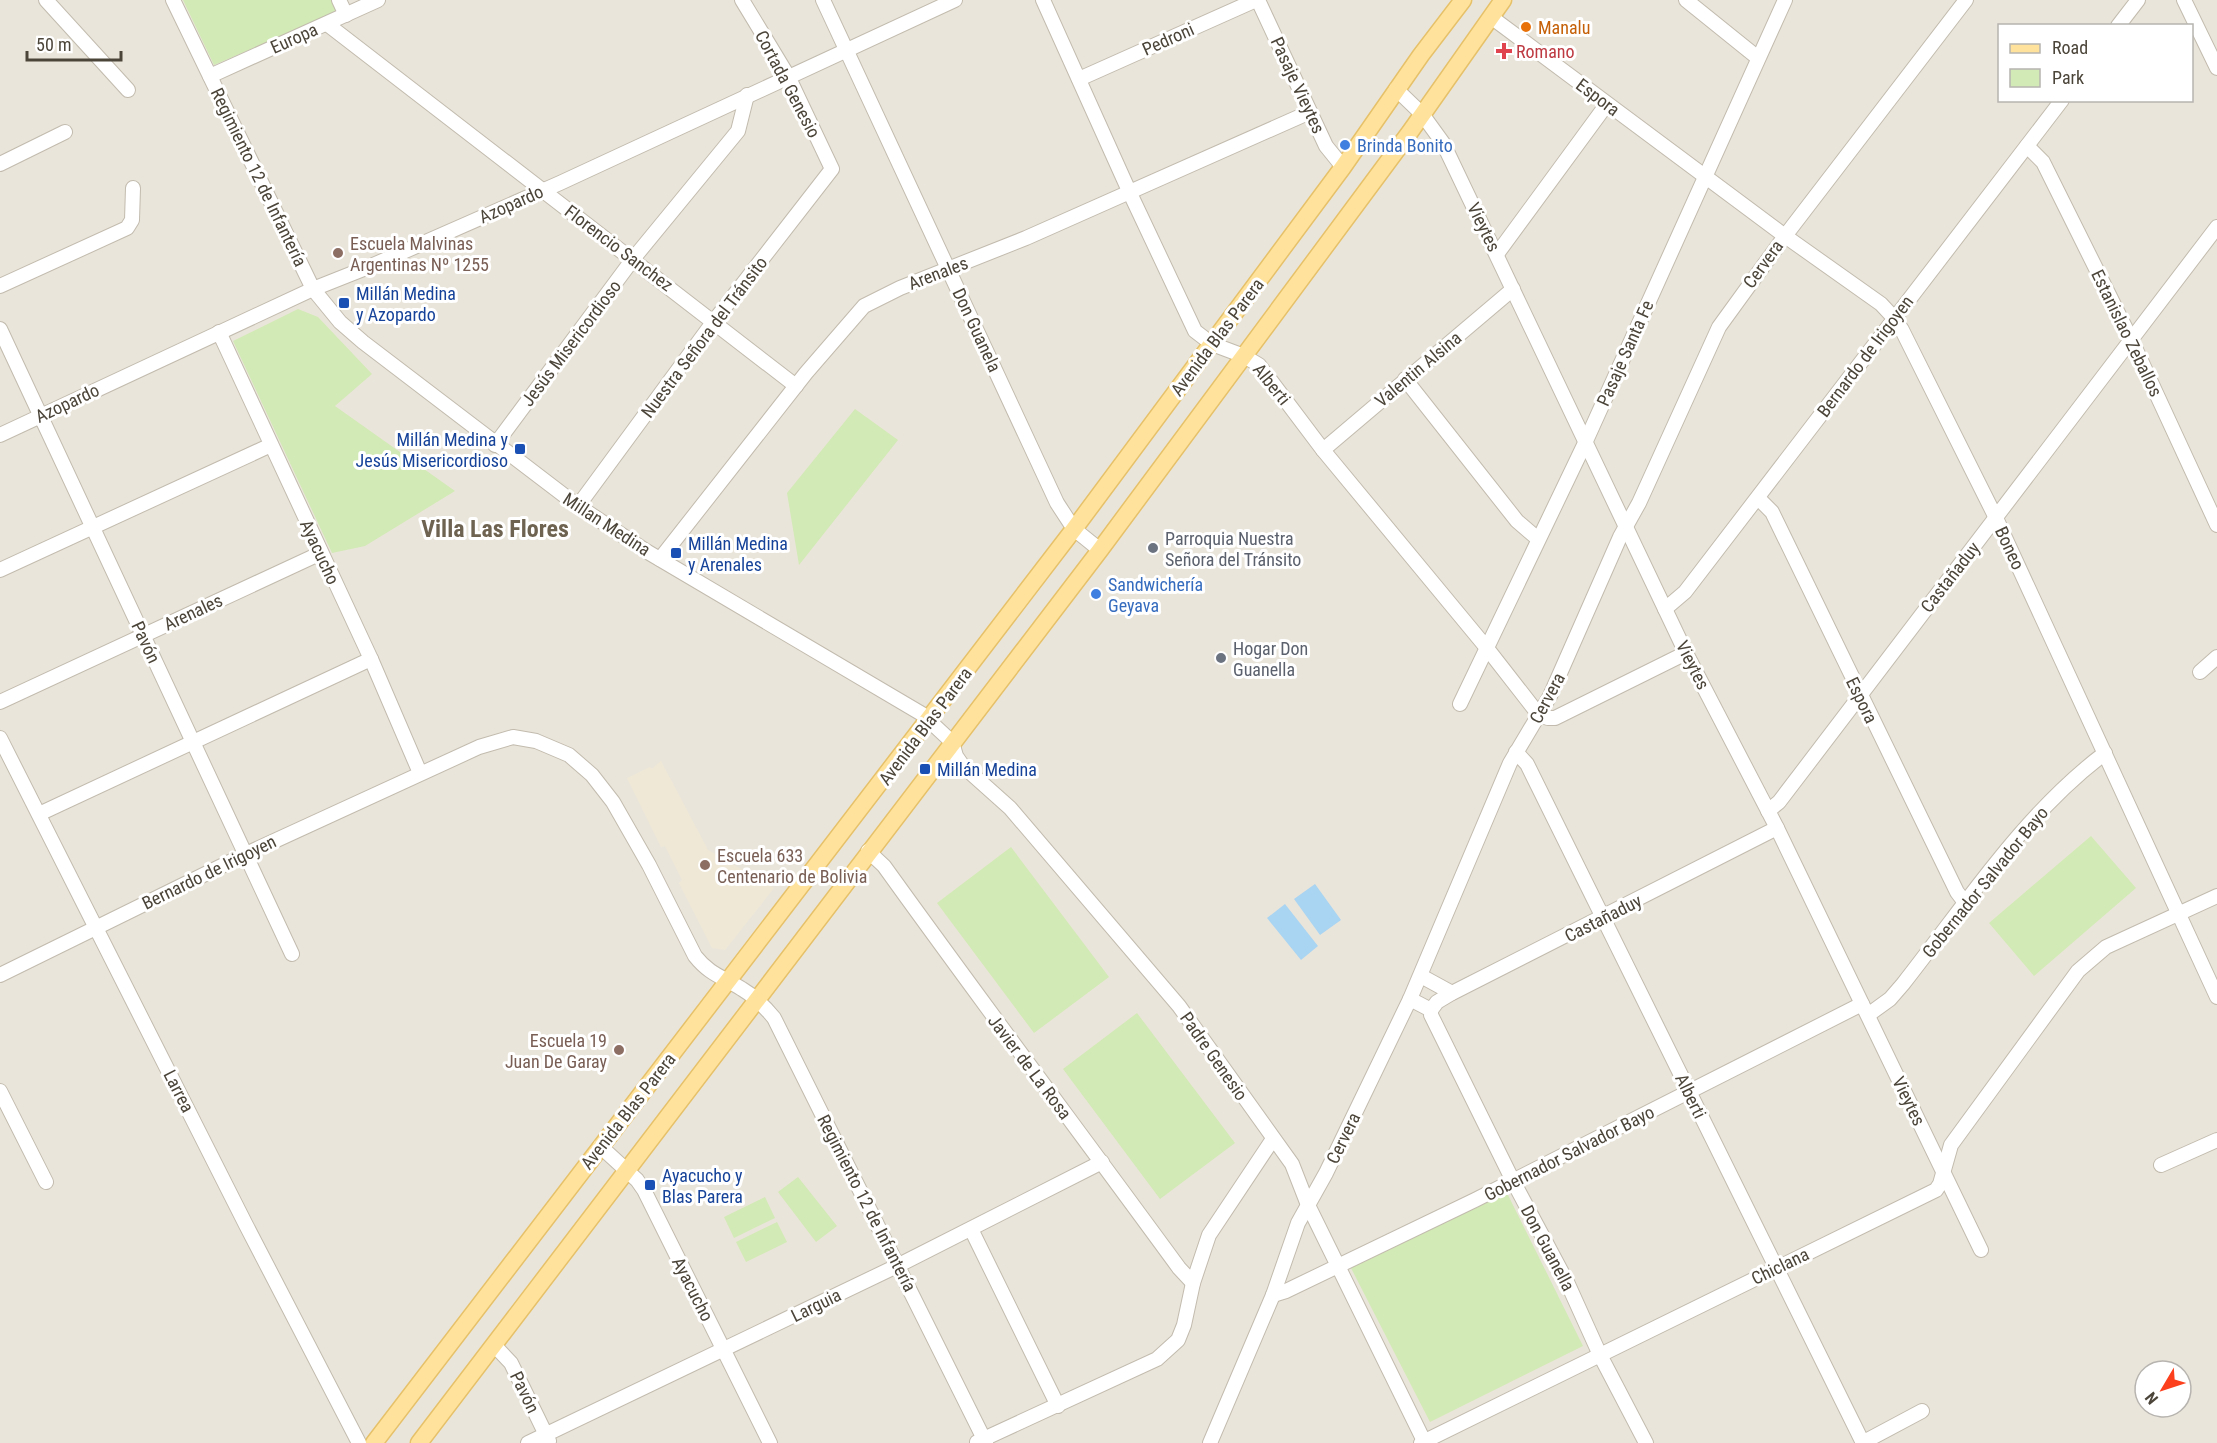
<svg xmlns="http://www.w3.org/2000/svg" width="2217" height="1443" viewBox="0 0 2217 1443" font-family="'Roboto Condensed',sans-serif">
<rect width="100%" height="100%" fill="#f6f3ec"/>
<!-- residential -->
<path fill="#eae5da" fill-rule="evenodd" d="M0,0H2217V1443H0ZM2000,26H2192V100H2000ZM2145,1371H2181V1407H2145Z"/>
<!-- education -->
<path fill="#efe8d6" d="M661,761L708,850L774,888L725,950L712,948L679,883L682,880L665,846L661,847L627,778L650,767L652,769Z"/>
<!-- green -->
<g fill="#d2eab5">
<path d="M183,0H332L337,12L214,65Z"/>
<path d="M298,309L318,317L372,374L335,406L455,491L365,546L332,553L233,341Z"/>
<path d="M855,409L898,440L799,565L787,493Z"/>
<path d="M2091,836L2136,888L2034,976L1989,923Z"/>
<path d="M1011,847L1109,977L1034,1033L937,903Z"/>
<path d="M1137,1013L1235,1143L1160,1199L1063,1069Z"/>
<path d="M798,1177L837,1226L816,1242L778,1192Z"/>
<path d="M1506,1191L1583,1346L1430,1422L1351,1268Z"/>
<path d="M765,1197L775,1218L734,1238L724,1217Z"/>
<path d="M777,1222L787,1242L746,1262L736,1242Z"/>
</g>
<!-- water -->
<g fill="#a9d4f2">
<path d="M1315,884L1341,920L1320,935L1294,899Z"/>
<path d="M1285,904L1318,946L1301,960L1267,918Z"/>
</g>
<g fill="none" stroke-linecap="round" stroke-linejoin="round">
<!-- minor casing -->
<g stroke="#c2bbae" stroke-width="16">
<g id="minor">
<path d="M46,0L128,90"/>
<path d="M173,0L313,289L340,322L363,342L578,506L646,551L922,714L952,742L956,756L963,766L1010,808L1179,1006L1292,1164L1308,1205L1425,1443"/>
<path d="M339,0L346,15"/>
<path d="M823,0L1057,503L1074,529L1100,550"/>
<path d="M1043,0L1129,191L1195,331L1212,344L1244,356L1259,365L1323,450L1486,647L1539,715L1548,718H1555L1686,653"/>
<path d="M1258,0L1326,146L1343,167"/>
<path d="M1686,0L1758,58"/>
<path d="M2184,0L2217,68"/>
<path d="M1491,17L1785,236L1881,304L1894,318L1902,330L1996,518L2217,997"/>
<path d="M327,24L796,386"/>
<path d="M2118,26L2138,0"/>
<path d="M210,76L378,0"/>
<path d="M1079,79L1256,0"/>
<path d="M1396,89L1422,114L1443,143L1686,653L1777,828L1981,1250"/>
<path d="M2027,146L2043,162L2132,341L2217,525"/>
<path d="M0,164L65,132"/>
<path d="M1497,254L1607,104"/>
<path d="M0,286L127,228L132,220L133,188"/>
<path d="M0,329L292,954"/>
<path d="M219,332L371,659L420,773"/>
<path d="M1405,379L1517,521L1538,539"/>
<path d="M0,435L313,289L371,266L560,183L955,0"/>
<path d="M495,445L633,259L738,131L747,95"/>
<path d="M1323,450L1513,289"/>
<path d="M1758,498L1772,512L1957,892L1966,904"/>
<path d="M578,506L714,321L832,169L788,76L742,0"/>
<path d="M660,559L806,373L864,306L900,288L1026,238L1310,112"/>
<path d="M0,570L271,445"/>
<path d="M1665,609L1685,592L2062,100"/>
<path d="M2200,672L2217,657"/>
<path d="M0,702L321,553"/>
<path d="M1460,704L1585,443L1785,0"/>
<path d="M0,738L246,1225L359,1443"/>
<path d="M1516,752L1527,764L1863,1443"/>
<path d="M1768,811L1779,802L2217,227"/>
<path d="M39,814L371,659"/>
<path d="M868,851L884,866C981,1001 1081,1134 1179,1268L1193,1283"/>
<path d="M0,975L246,854L479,747L513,737L536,741L569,755L592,775L613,802L649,865L695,956C710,975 723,977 742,989C754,996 765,1007 774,1018L986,1443"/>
<path d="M1421,976L1452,993"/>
<path d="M1410,999L1431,1010V1015L1513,1181L1567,1282L1600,1355L1646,1443"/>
<path d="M1431,1010L1437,1002L1452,993L1777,828"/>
<path d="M1868,1015L1890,999L1903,984C1966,904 2023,815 2105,753"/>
<path d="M0,1091L46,1182"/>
<path d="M600,1146L637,1180L644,1190L770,1443"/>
<path d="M2161,1165L2217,1140"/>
<path d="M971,1229L1058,1406"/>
<path d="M1273,1295L1286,1291L1475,1200L1862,1004"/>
<path d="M494,1345L511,1363L549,1441"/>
<path d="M977,1442L1157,1359L1178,1340L1184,1325L1193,1283L1209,1235L1273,1139"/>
<path d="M528,1443L899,1265L1102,1162"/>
<path d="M1210,1443L1273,1295L1298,1223L1326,1173L1410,999L1510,763L1550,696L1620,537L1639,503L1719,327L1785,236L1966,0"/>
<path d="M1421,1443L1936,1190L1940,1184L1951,1145L2078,971L2106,947L2217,896"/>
<path d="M1862,1443L1922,1411"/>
</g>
</g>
<!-- major casing -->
<g stroke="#e6c16a" stroke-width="19">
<g id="major">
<path d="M374,1443L1074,529L1343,167L1421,55L1463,0"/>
<path d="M419,1443L1100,550L1410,132L1503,0"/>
</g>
</g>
<!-- minor -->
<use href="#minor" stroke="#fff" stroke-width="14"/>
<!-- major -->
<use href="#major" stroke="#ffe39c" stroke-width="16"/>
</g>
<!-- markers -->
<circle fill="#e8710a" stroke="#fff" stroke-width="2" cx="1526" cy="27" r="6"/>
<path fill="#e0444e" stroke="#fff" stroke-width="2" d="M1501 42h6v6h6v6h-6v6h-6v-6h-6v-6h6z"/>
<g fill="#3f7fe0" stroke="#fff" stroke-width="2">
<circle cx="1345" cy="145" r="6"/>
<circle cx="1096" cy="594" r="6"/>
</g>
<g fill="#8d6e63" stroke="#fff" stroke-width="2">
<circle cx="338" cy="253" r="6"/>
<circle cx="705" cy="865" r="6"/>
<circle cx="619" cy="1050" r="6"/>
</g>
<g fill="#1a4fb4" stroke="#fff" stroke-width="2">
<rect x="338" y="297" width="12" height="12" rx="3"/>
<rect x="514" y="443" width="12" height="12" rx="3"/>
<rect x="670" y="547" width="12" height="12" rx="3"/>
<rect x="919" y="763" width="12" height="12" rx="3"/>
<rect x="644" y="1179" width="12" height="12" rx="3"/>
</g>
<g fill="#6b7280" stroke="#fff" stroke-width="2">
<circle cx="1153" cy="548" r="6"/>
<circle cx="1221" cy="658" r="6"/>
</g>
<g text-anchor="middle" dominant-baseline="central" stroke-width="6" stroke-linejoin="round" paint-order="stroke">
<!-- food labels -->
<g font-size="18" fill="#c56008" stroke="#fff" text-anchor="start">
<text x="1538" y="27">Manalu</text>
</g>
<!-- street labels -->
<g font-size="18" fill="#4b4439" stroke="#fff">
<text transform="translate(294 38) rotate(-24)">Europa</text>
<text transform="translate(1168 39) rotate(-24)">Pedroni</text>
<text transform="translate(788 84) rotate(62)">Cortada Genesio</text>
<text transform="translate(1298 85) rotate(65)">Pasaje Vieytes</text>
<text transform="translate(1598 97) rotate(37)">Espora</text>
<text transform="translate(259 177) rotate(64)">Regimiento 12 de Infantería</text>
<text transform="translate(511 204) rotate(-24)">Azopardo</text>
<text transform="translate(1484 227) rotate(64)">Vieytes</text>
<text transform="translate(619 248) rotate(37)">Florencio Sanchez</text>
<text transform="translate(1763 264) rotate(-54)">Cervera</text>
<text transform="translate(938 273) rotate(-21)">Arenales</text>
<text transform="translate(977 330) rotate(65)">Don Guanela</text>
<text transform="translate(2127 333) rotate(64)">Estanislao Zeballos</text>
<text transform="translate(704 337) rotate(-53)">Nuestra Señora del Tránsito</text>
<text transform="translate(1217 337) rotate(-53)">Avenida Blas Parera</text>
<text transform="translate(571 343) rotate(-53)">Jesús Misericordioso</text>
<text transform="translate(1625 353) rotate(-66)">Pasaje Santa Fe</text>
<text transform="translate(1865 356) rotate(-53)">Bernardo de Irigoyen</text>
<text transform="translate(1418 369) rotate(-40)">Valentin Alsina</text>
<text transform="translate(1272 384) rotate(51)">Alberti</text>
<text transform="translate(67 403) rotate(-25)">Azopardo</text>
<text transform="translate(607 524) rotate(33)">Millan Medina</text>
<text transform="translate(2010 548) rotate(65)">Boneo</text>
<text transform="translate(320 552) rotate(65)">Ayacucho</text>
<text transform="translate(1950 577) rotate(-52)">Castañaduy</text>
<text transform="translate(193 612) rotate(-25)">Arenales</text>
<text transform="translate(146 642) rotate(65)">Pavón</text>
<text transform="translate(1693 665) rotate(63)">Vieytes</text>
<text transform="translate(1547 698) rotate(-62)">Cervera</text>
<text transform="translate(1862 700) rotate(64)">Espora</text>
<text transform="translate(925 726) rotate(-53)">Avenida Blas Parera</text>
<text transform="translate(209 872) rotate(-26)">Bernardo de Irigoyen</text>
<text transform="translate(1985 882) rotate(-51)">Gobernador Salvador Bayo</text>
<text transform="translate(1603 918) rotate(-27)">Castañaduy</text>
<text transform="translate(1214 1056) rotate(55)">Padre Genesio</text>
<text transform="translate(1030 1067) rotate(53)">Javier de La Rosa</text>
<text transform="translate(179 1091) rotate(63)">Larrea</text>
<text transform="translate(1691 1096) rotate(64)">Alberti</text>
<text transform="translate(1909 1101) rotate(64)">Vieytes</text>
<text transform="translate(628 1111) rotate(-52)">Avenida Blas Parera</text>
<text transform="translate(1343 1138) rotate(-64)">Cervera</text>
<text transform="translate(1569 1153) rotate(-27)">Gobernador Salvador Bayo</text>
<text transform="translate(867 1203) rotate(63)">Regimiento 12 de Infantería</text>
<text transform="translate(1548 1248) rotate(62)">Don Guanella</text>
<text transform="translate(1780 1266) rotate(-26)">Chiclana</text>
<text transform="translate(693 1289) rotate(63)">Ayacucho</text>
<text transform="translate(816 1305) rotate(-26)">Larguia</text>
<text transform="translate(525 1392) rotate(64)">Pavón</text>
</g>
<!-- health labels -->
<g font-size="18" fill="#be3a42" stroke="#fff" text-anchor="start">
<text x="1516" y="51">Romano</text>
</g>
<!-- shop labels -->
<g font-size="18" fill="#366cbe" stroke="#fff" text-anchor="start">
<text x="1357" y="145">Brinda Bonito</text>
<text x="1108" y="584">Sandwichería<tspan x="1108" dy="21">Geyava</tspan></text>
</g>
<!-- education labels -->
<g font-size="18" fill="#785e54" stroke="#fff" text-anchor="start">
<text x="350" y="243">Escuela Malvinas<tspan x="350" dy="21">Argentinas Nº 1255</tspan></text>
<text x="717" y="855">Escuela 633<tspan x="717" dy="21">Centenario de Bolivia</tspan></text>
<text x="607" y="1040" text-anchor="end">Escuela 19<tspan x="607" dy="21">Juan De Garay</tspan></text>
</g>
<!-- transit labels -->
<g font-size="18" fill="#164399" stroke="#fff" text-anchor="start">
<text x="356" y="293">Millán Medina<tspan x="356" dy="21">y Azopardo</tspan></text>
<text x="508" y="439" text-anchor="end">Millán Medina y<tspan x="508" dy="21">Jesús Misericordioso</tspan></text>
<text x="688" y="543">Millán Medina<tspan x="688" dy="21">y Arenales</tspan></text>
<text x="937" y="769">Millán Medina</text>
<text x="662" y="1175">Ayacucho y<tspan x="662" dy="21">Blas Parera</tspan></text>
</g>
<!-- worship labels -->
<g font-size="18" fill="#5b616d" stroke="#fff" text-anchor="start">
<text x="1165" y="538">Parroquia Nuestra<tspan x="1165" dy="21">Señora del Tránsito</tspan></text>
<text x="1233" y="648">Hogar Don<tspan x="1233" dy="21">Guanella</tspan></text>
</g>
<!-- district labels -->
<g font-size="24" font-weight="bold" fill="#6e6250" stroke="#fff">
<text x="495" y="529">Villa Las Flores</text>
</g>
</g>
<!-- legend -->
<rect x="1998" y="24" width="195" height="78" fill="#ffffff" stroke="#b7b4b0" stroke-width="1.5"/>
<rect x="2010" y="44" width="30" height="9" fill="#ffe39c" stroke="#b7b4b0" stroke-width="1.5"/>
<text x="2052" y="54" font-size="18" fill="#4b4439">Road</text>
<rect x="2010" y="69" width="30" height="18" fill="#d2eab5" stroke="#b7b4b0" stroke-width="1.5"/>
<text x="2052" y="84" font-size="18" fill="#4b4439">Park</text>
<!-- north arrow -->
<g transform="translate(2163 1389) rotate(231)"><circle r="28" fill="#ffffff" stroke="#b7b4b0" stroke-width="1.5"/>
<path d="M0-4.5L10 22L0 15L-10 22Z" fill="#fc3f1d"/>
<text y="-9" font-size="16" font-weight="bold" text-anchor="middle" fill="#4b4439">N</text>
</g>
<!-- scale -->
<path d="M27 51v9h94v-9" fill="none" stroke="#4b4439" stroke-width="3"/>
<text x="36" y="51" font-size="18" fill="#4b4439" stroke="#ffffff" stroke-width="4.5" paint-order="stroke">50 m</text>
</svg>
